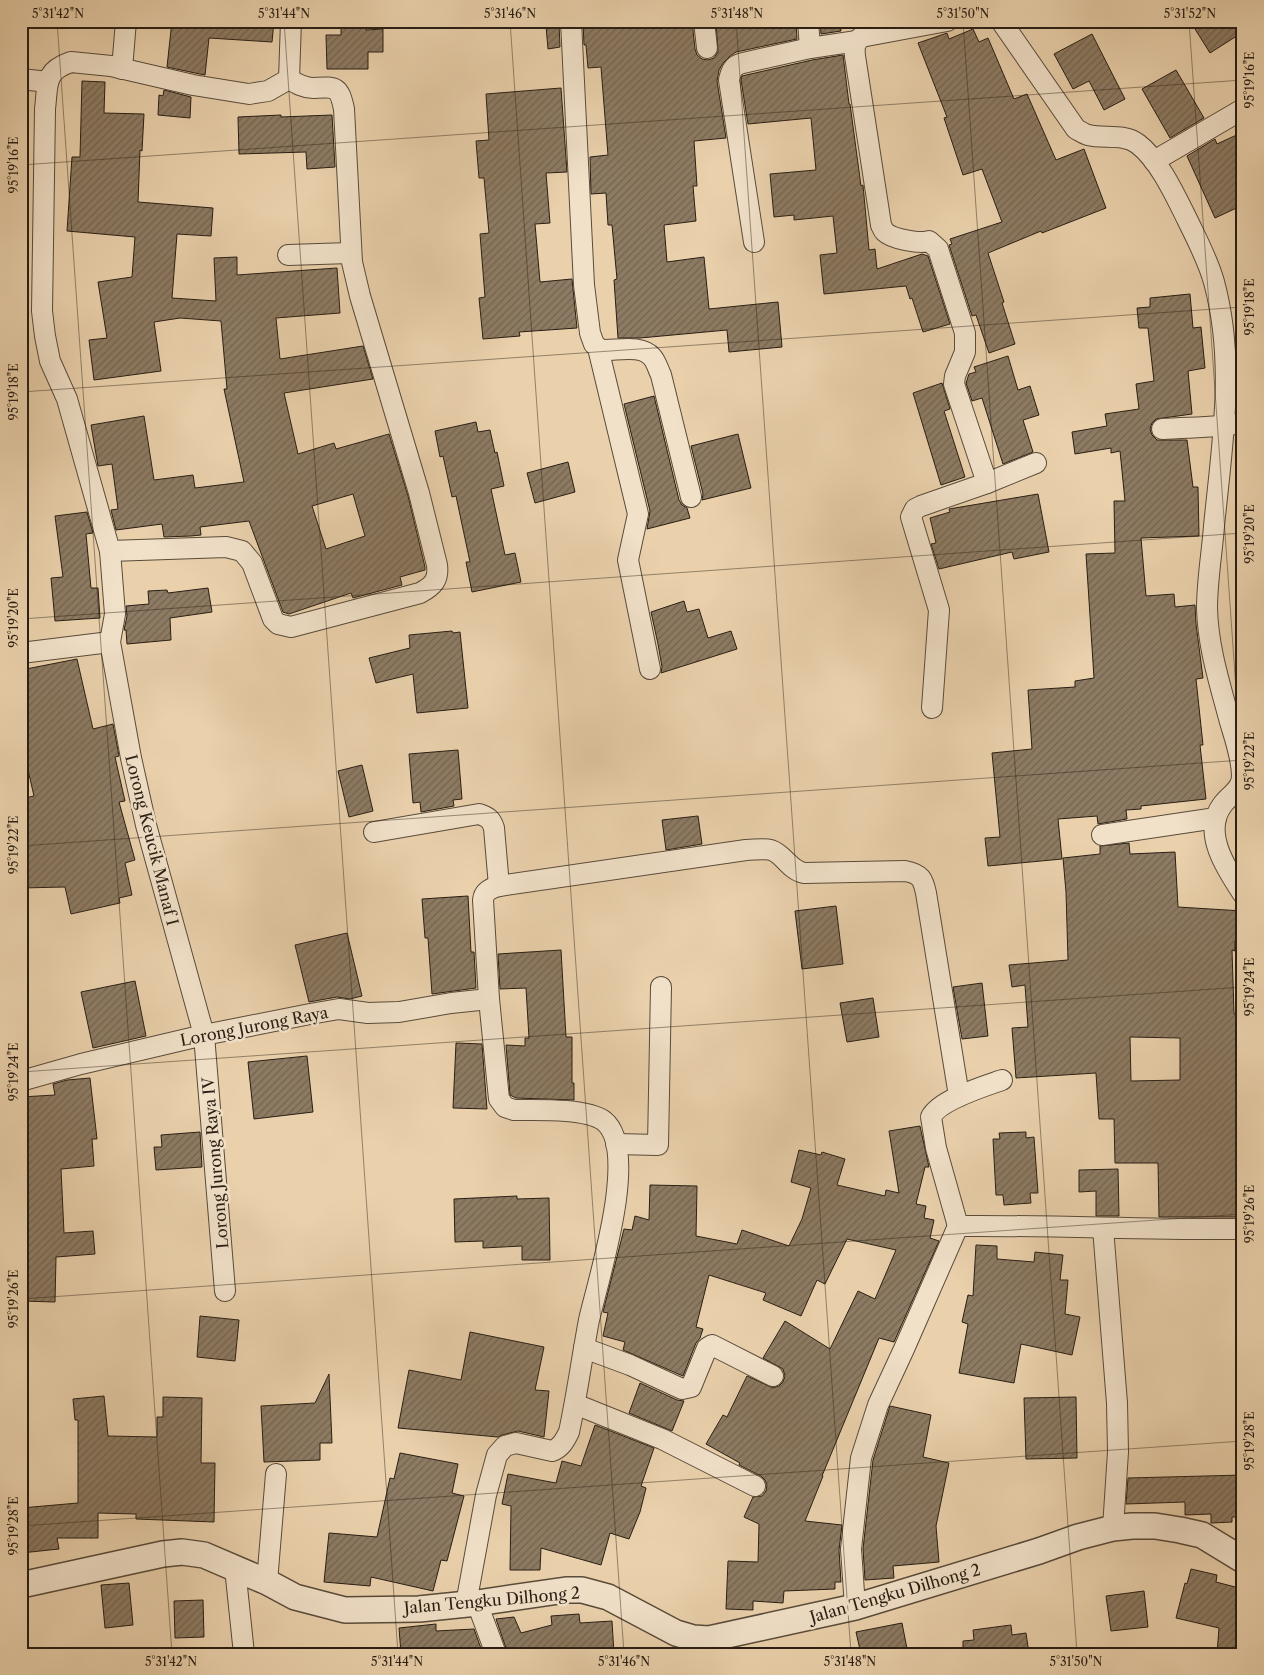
<svg xmlns="http://www.w3.org/2000/svg" width="1264" height="1675" viewBox="0 0 1264 1675" font-family="'Libre Caslon Text',serif">
<defs>
<pattern id="building-hatch" width="6" height="6" patternUnits="userSpaceOnUse" patternTransform="scale(1.25)"><rect width="6" height="6" fill="#8d7b63"/><path d="M-1 1l2-2M0 6l6-6M5 7l2-2" fill="none" stroke="#736450"/></pattern>
</defs>
<rect width="100%" height="100%" fill="#ead1ac"/>
<filter id="stains"><feTurbulence type="fractalNoise" baseFrequency=".004" numOctaves="4"/><feColorMatrix values="0 0 0 0 .2 0 0 0 0 .09 0 0 0 0 .02 0 0 0 .5 -.17"/></filter>
<radialGradient id="worn" r=".72"><stop offset=".6" stop-color="#630" stop-opacity="0"/><stop offset="1" stop-color="#630" stop-opacity=".3"/></radialGradient>
<!-- building -->
<g fill="url(#building-hatch)" stroke="#291e14" fill-rule="evenodd">
<path d="M172,21H274L272,42L209,38L205,75L195,73L167,67Z"/>
<path d="M341,21H366V30L383,29V52H368V69H327L326,35H341Z"/>
<path d="M591,21H692L695,49L697,55L702,59L708,60L714,58L718,52L716,21H796L797,39L736,52L730,56L723,63L719,70L717,81L726,138L694,141L697,186H693L696,221L664,225L667,262L704,257L709,309L778,302L782,347L729,352L727,330L640,338H618L614,280L617,279L612,225H608L606,193L591,194L590,157L608,155L601,67L588,68L586,45H584L583,22Z"/>
<path d="M820,21H840L841,31L821,34Z"/>
<path d="M1190,21H1243V32L1210,53Z"/>
<path d="M559,24L560,47L548,49L546,26Z"/>
<path d="M973,29L979,42L988,38L1014,99L1027,94L1056,160L1084,149L1106,208L1042,233L1041,231L988,253L1004,302L1002,303L1015,344L989,353L976,315L972,316L949,245L952,244L950,239L1002,222L982,169L963,175L944,118L947,117L918,43L947,33L949,39Z"/>
<path d="M1092,34L1125,99L1104,110L1089,81L1073,89L1054,54Z"/>
<path d="M843,55L849,104H850L861,186L863,185L869,250L875,249L877,269L922,254L928,256L950,324L923,332L912,298L910,299L906,286L824,294L820,255L837,253L833,216L794,220V215L774,217L770,174L816,170L811,118L748,124L741,80L742,76L812,60Z"/>
<path d="M1176,70L1204,118L1170,138L1142,89Z"/>
<path d="M82,81L105,82L104,113L144,114L142,151L140,150L138,202L213,208L211,236L177,234L172,298L216,301L214,258L237,257V275L337,268L340,313L276,318L280,359L363,346L373,379L284,393L298,454L334,443L336,449L389,434L408,496L425,567V570L400,577L402,585L353,598L351,593L289,614L283,612L249,521L200,527L201,535L191,536L164,537L162,524L116,530L111,510L118,509L112,464L98,466L91,425L144,416L154,480L193,475L195,488L244,482L224,389H227L221,321L180,318L154,322L161,371L94,380L89,340L107,338L98,282L132,277L135,237L67,231L72,157H80ZM353,494L365,536L326,549L312,506Z"/>
<path d="M561,88L567,172L546,173L550,223L535,224L540,282L572,279L577,328L519,332L520,336L483,339L479,298L485,297L480,234L489,233L484,178H479L476,141L489,140L486,94Z"/>
<path d="M164,90L191,97L190,118L158,115L159,95L163,96Z"/>
<path d="M281,115V117L332,115L335,167L307,169L306,152L239,154L238,117Z"/>
<path d="M1243,132V205L1215,218L1187,156L1215,139L1217,144Z"/>
<path d="M1190,294L1193,328L1201,327L1205,368L1188,371L1192,414L1156,419L1152,423L1150,429L1152,435L1157,440H1187L1193,487H1198L1199,536L1141,538L1146,596L1174,594L1175,607L1195,605L1196,624L1203,678L1196,679L1203,745H1200L1206,799L1141,806V809L1126,810L1127,819L1098,824L1097,816L1058,819L1062,859L988,866L985,838L1000,837L992,753L1032,749L1028,690L1075,687V681L1094,678L1086,554L1115,553L1114,501H1125L1120,451L1111,453V448L1075,454L1072,432L1107,426L1105,414L1139,409L1136,384L1154,381L1148,328H1139L1137,308L1150,307V298Z"/>
<path d="M1008,356L1018,390L1030,386L1039,415L1023,420L1033,452L1003,464L982,398L972,401L966,383L969,374L976,372L974,367Z"/>
<path d="M942,383L950,409L944,411L965,477L941,485L913,393Z"/>
<path d="M654,396L679,500L682,505L687,508L690,518L647,529L650,511L624,404Z"/>
<path d="M476,422L478,432L490,430L495,453L497,452L504,486L491,489L505,555L515,553L521,582L472,592L466,562H470L456,496L452,497L443,456L440,457L435,431Z"/>
<path d="M738,434L751,488L702,500L703,494L691,446Z"/>
<path d="M568,462L575,492L535,503L527,473Z"/>
<path d="M1038,494L1049,552L1014,559L1012,552L939,569L931,544L936,543L930,518L950,512L949,509Z"/>
<path d="M87,512L93,533L86,534L91,588H98L100,618L55,621L51,578L63,577L55,516Z"/>
<path d="M208,588L212,612L170,618L171,640L127,644L126,630H124L127,616L126,606L149,604L148,591L167,590L168,593Z"/>
<path d="M684,601L687,612L699,609L708,638L731,631L737,649L661,673L662,667L658,644L651,612Z"/>
<path d="M452,631L453,633L460,632L468,708L417,713L413,674L376,683L369,658L410,648L409,635Z"/>
<path d="M77,659L93,729L113,724L119,756L115,757L125,801L119,802L135,860L125,863L132,895L119,898L120,903L71,914L65,887L21,888V799L34,796L21,740V670Z"/>
<path d="M458,750L462,799L453,800L454,806L421,812L420,802L413,803L409,754Z"/>
<path d="M362,765L373,811L349,817L338,771Z"/>
<path d="M698,816L702,844L666,850L662,820Z"/>
<path d="M1129,843L1130,854L1175,852L1178,907L1243,911V940L1235,941V951L1232,950L1234,1014H1243V1114H1240L1242,1217H1159L1158,1163H1115L1114,1119H1099L1096,1073L1016,1078L1012,1028L1028,1027L1025,985L1012,987L1009,965L1068,960L1066,892L1063,858L1100,854V846ZM1130,1037L1180,1038V1080L1131,1081Z"/>
<path d="M468,896L471,952H474L476,988L432,994L428,938H425L422,899Z"/>
<path d="M836,906L843,964L802,969L795,911Z"/>
<path d="M347,933L362,996L350,999L337,997L309,1002L295,945Z"/>
<path d="M561,950L566,1037H572V1083H574V1100L516,1098L510,1095L506,1045L525,1046V1038H529L526,988L500,989L498,954Z"/>
<path d="M135,981L146,1036L93,1048L81,992Z"/>
<path d="M982,983L988,1036L962,1039L953,987Z"/>
<path d="M873,998L879,1037L847,1042L840,1003Z"/>
<path d="M456,1043L482,1044L487,1109L453,1108Z"/>
<path d="M307,1056L313,1112L254,1119L248,1062Z"/>
<path d="M90,1078L97,1139H92L94,1166L61,1169L64,1233L93,1231L95,1254L56,1257L55,1302L21,1301V1259H23L21,1231V1097L55,1095L53,1084L67,1080Z"/>
<path d="M920,1126L929,1167H925L916,1204L926,1206L924,1218L934,1220L930,1238L939,1241L894,1342L879,1338L822,1476H823L805,1521L842,1525L839,1550L841,1582H835V1589L784,1591L783,1603L753,1601V1610L726,1609L728,1561L758,1562L759,1524L744,1517L753,1497L762,1496L766,1491L767,1485L765,1480L761,1476L739,1465L740,1463L706,1444L723,1415L727,1417L747,1376L773,1388L779,1386L783,1382L785,1376L783,1369L763,1358L785,1321L830,1349L858,1291L875,1299L896,1250L847,1239L825,1284L817,1280L801,1316L763,1300L766,1293L709,1275L696,1327L703,1329L700,1338L696,1343L683,1376L623,1350L625,1342L603,1336L608,1313L603,1312L624,1229L632,1230L635,1216L649,1220L650,1185L697,1186L696,1236L737,1244L742,1230L789,1246L802,1219L811,1188L791,1182L799,1150L821,1155L822,1152L845,1159L837,1185L885,1196L886,1190L899,1193L889,1131Z"/>
<path d="M200,1132L202,1167L156,1170L154,1147H162L161,1135Z"/>
<path d="M1026,1132V1138L1034,1137L1038,1193H1030L1031,1203L1004,1205L1003,1195H996L993,1139H1000L999,1133Z"/>
<path d="M1118,1169L1119,1216H1096V1191L1079,1192V1170Z"/>
<path d="M517,1196V1199L549,1198L550,1260H522V1246L483,1248V1241L455,1242L454,1199Z"/>
<path d="M976,1245L997,1246V1259L1034,1262L1035,1252L1063,1255L1060,1280H1068L1065,1314L1080,1317L1072,1355L1021,1344L1014,1383L959,1373L968,1324L962,1322L968,1295L973,1296Z"/>
<path d="M200,1316L239,1320L235,1361L197,1357Z"/>
<path d="M470,1332L544,1347L535,1390L549,1391L544,1437L518,1431L502,1435L498,1437L398,1428L409,1370L461,1380Z"/>
<path d="M329,1374L332,1443H320V1460L264,1462L261,1406L315,1403Z"/>
<path d="M640,1383L677,1400L684,1401L672,1431L629,1413Z"/>
<path d="M104,1396L108,1436L157,1437V1417H163V1397L202,1398L201,1463H215L214,1522L136,1519V1514L98,1513V1538H57L59,1549L21,1553V1508L78,1503V1420H75L73,1399Z"/>
<path d="M1076,1397L1077,1458L1026,1459L1024,1398Z"/>
<path d="M890,1406L931,1415L923,1457L949,1463L936,1526L939,1562L893,1566L894,1578L865,1580L863,1549L873,1460Z"/>
<path d="M595,1425L654,1448L641,1486L646,1488L640,1512L629,1539L610,1533L601,1565L541,1548L540,1570H510L511,1506L502,1504L508,1474L556,1483L562,1461L581,1466Z"/>
<path d="M400,1453L458,1464L452,1493L464,1496L447,1561L441,1560L433,1591L371,1577L370,1586L324,1582L329,1533L377,1537L390,1478L394,1479Z"/>
<path d="M1243,1475V1517H1232V1522L1211,1523V1514L1185,1515V1502L1126,1504L1128,1478Z"/>
<path d="M1191,1569L1217,1575L1216,1582L1239,1588L1235,1606H1243V1654H1217L1219,1628L1176,1618L1185,1583L1187,1584Z"/>
<path d="M129,1583L133,1625L105,1628L101,1585Z"/>
<path d="M1144,1591L1148,1627L1111,1631L1106,1596Z"/>
<path d="M203,1600L204,1637L175,1638L174,1601Z"/>
<path d="M579,1614L580,1623L612,1621L614,1654H508L496,1619L514,1617L521,1633L552,1625L551,1616Z"/>
<path d="M902,1623L908,1654H861L856,1632Z"/>
<path d="M436,1624V1631L474,1629L483,1654H401L399,1628Z"/>
<path d="M1011,1625L1012,1635L1026,1633L1029,1654H963V1641L974,1640L973,1630Z"/>
</g>
<g fill="none" stroke-linecap="round" stroke-linejoin="round">
<!-- minor casing -->
<g stroke="#594b3a" stroke-width="22">
<g id="minor">
<path d="M571,21L584,285L590,333L594,344L601,350C617,351 641,344 652,357C656,361 658,369 661,375L691,497"/>
<path d="M704,21L707,48"/>
<path d="M808,21L810,48"/>
<path d="M947,21L861,37C855,43 854,47 855,56L881,225C882,227 883,230 885,232C892,239 920,244 929,241L938,249L965,333V352L955,376L954,384L987,483"/>
<path d="M1001,21L1076,129C1080,131 1084,134 1088,135C1104,139 1124,133 1138,144C1159,160 1175,195 1187,219C1197,240 1208,260 1214,282C1236,363 1222,445 1214,526C1212,553 1207,581 1207,608C1208,648 1220,684 1230,722C1235,739 1242,758 1242,776C1242,789 1230,795 1223,804C1201,832 1227,870 1243,894"/>
<path d="M71,62L111,66L193,85L249,94L268,91L289,79C297,84 304,88 313,88C335,87 339,85 344,109L352,262L360,296L419,493L437,565C439,580 433,586 420,593L291,627L278,624L273,619L252,563L242,551L226,547L110,551L67,399L50,361L45,336L42,311L45,109C48,84 44,71 71,62Z"/>
<path d="M122,69L126,21"/>
<path d="M21,79L48,82"/>
<path d="M289,79L291,21"/>
<path d="M1154,161L1243,109"/>
<path d="M754,242L729,80C731,71 733,65 743,63L810,48L857,41"/>
<path d="M288,255L350,253"/>
<path d="M598,348L638,514L628,560L650,669"/>
<path d="M1162,429C1189,427 1216,428 1243,423"/>
<path d="M110,551L115,614L110,642L131,758L146,825L204,1035L225,1291"/>
<path d="M21,653L110,642"/>
<path d="M932,708L939,610L911,517L915,509L921,506L987,483L1036,463"/>
<path d="M374,832L479,814C488,817 491,819 494,828L499,886"/>
<path d="M1102,835L1216,818"/>
<path d="M21,1081L81,1064L204,1035L310,1014L339,1009L368,1013L399,1012L451,1003L489,999"/>
<path d="M616,1144L658,1145L661,987"/>
<path d="M958,1226L936,1148L931,1117C939,1100 985,1086 1002,1080"/>
<path d="M1103,1228L1117,1403L1118,1452L1113,1528"/>
<path d="M584,1348L630,1365L682,1389L691,1387L707,1348L712,1345L773,1376"/>
<path d="M575,1404L662,1439L755,1486"/>
<path d="M235,1568L244,1654"/>
<path d="M267,1582L276,1474"/>
<path d="M477,1603L496,1654"/>
<path d="M466,1604L486,1495L497,1455L505,1446L516,1443L552,1451C561,1448 565,1440 569,1432C577,1395 582,1357 589,1320C598,1280 640,1150 604,1121C586,1108 537,1110 514,1110L505,1107L499,1099L489,999L483,900C484,891 491,888 499,886L746,850C754,850 764,848 771,850C784,854 789,870 804,873L905,871C921,874 923,879 926,893L959,1096"/>
<path d="M855,1607L851,1549L861,1458L878,1405L904,1349L958,1226C1053,1225 1148,1230 1243,1229"/>
</g>
</g>
<!-- tertiary casing -->
<g stroke="#594b3a" stroke-width="28">
<path id="tertiary" d="M21,1585L163,1554L182,1552L204,1555L267,1582L295,1597L345,1610L419,1609L477,1603L566,1590H582L608,1597L676,1633L693,1638L709,1639L855,1607L1039,1551L1078,1537L1113,1528L1132,1526H1155L1180,1530L1202,1535L1243,1560"/>
</g>
<!-- minor -->
<use href="#minor" stroke="#f1e1c9" stroke-width="20"/>
<!-- tertiary -->
<use href="#tertiary" stroke="#f1e1c9" stroke-width="25"/>
</g>
<!-- ticks -->
<path fill="none" stroke="#291e14" stroke-width="1" stroke-opacity="0.45" d="M57,21L172,1654M284,21L398,1654M510,21L624,1654M736,21L851,1654M963,21L1077,1654M1189,21L1243,789M21,165L1243,80M21,392L1243,307M21,619L1243,533M21,846L1243,760M21,1072L1243,987M21,1299L1243,1214M21,1526L1243,1441"/>
<g text-anchor="middle" dominant-baseline="central" stroke-width="5" stroke-linejoin="round" paint-order="stroke">
<!-- street labels -->
<g font-size="16" fill="#291e14" stroke="#f1e1c9">
<text transform="translate(152 840) rotate(76)">Lorong Keucik Manaf I</text>
<text transform="translate(254 1026) rotate(-11)">Lorong Jurong Raya</text>
<text transform="translate(215 1163) rotate(-95)">Lorong Jurong Raya IV</text>
<text transform="translate(895 1593) rotate(-16)">Jalan Tengku Dilhong 2</text>
<text transform="translate(492 1600) rotate(-5)">Jalan Tengku Dilhong 2</text>
</g>
</g>
<!-- margin -->
<rect width="1264" height="1675" fill="none" stroke="#ead1ac" stroke-width="55"/>
<rect x="28" y="28" width="1208" height="1620" fill="none" stroke="#291e14" stroke-width="2"/>
<g font-size="12" text-anchor="middle" fill="#291e14">
<text x="58" y="18">5°31'42"N</text>
<text x="284" y="18">5°31'44"N</text>
<text x="510" y="18">5°31'46"N</text>
<text x="737" y="18">5°31'48"N</text>
<text x="963" y="18">5°31'50"N</text>
<text x="1190" y="18">5°31'52"N</text>
<text transform="translate(1250 80) rotate(-90)" y="4">95°19'16"E</text>
<text transform="translate(14 165) rotate(-90)" y="4">95°19'16"E</text>
<text transform="translate(1250 307) rotate(-90)" y="4">95°19'18"E</text>
<text transform="translate(14 392) rotate(-90)" y="4">95°19'18"E</text>
<text transform="translate(1250 534) rotate(-90)" y="4">95°19'20"E</text>
<text transform="translate(14 618) rotate(-90)" y="4">95°19'20"E</text>
<text transform="translate(1250 761) rotate(-90)" y="4">95°19'22"E</text>
<text transform="translate(14 845) rotate(-90)" y="4">95°19'22"E</text>
<text transform="translate(1250 987) rotate(-90)" y="4">95°19'24"E</text>
<text transform="translate(14 1072) rotate(-90)" y="4">95°19'24"E</text>
<text transform="translate(1250 1214) rotate(-90)" y="4">95°19'26"E</text>
<text transform="translate(14 1299) rotate(-90)" y="4">95°19'26"E</text>
<text transform="translate(1250 1441) rotate(-90)" y="4">95°19'28"E</text>
<text transform="translate(14 1526) rotate(-90)" y="4">95°19'28"E</text>
<text x="171" y="1666">5°31'42"N</text>
<text x="397" y="1666">5°31'44"N</text>
<text x="624" y="1666">5°31'46"N</text>
<text x="850" y="1666">5°31'48"N</text>
<text x="1076" y="1666">5°31'50"N</text>
</g>
<rect width="100%" height="100%" filter="url(#stains)"/>
<rect width="100%" height="100%" fill="url(#worn)"/>
</svg>
